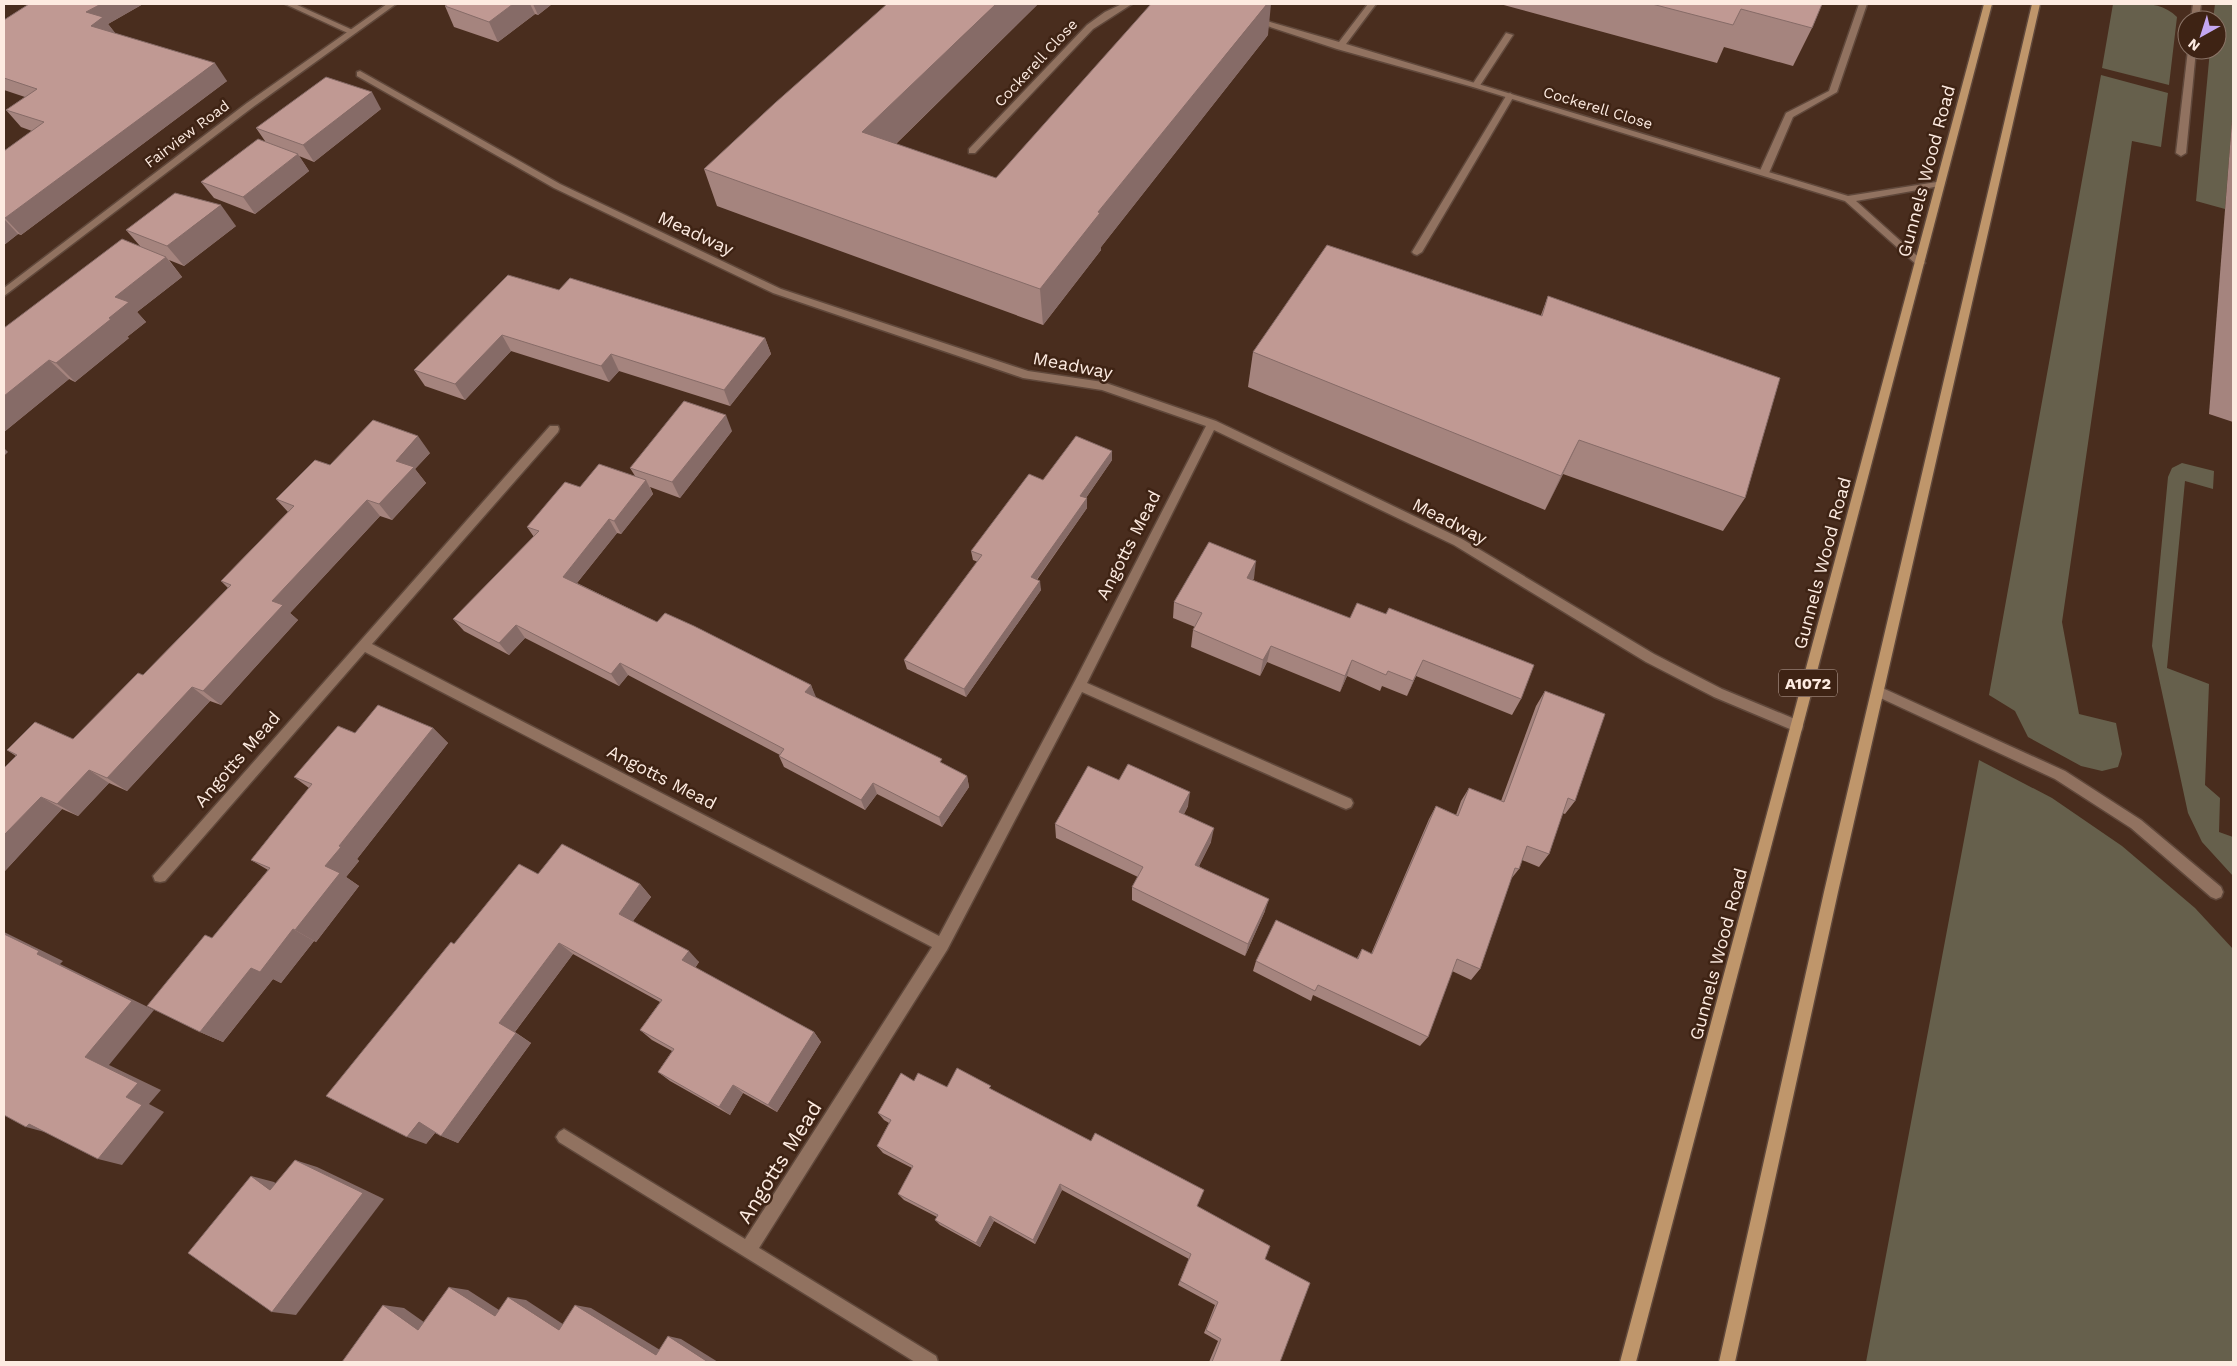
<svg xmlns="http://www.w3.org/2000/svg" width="2237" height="1366" viewBox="0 0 2237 1366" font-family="'Work Sans',sans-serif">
<rect width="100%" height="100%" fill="#492d1e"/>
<!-- green -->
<g fill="#66604c">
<path d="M2113,4C2136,4 2160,0 2177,17L2169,85L2102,68Z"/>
<path d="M2215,4H2233V108L2225,209L2196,201L2210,50H2217V20H2213Z"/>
<path d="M2101,75L2168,93L2161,147L2132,141L2062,622L2079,714L2116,723L2122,754L2118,767L2102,771L2081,766L2028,737L2015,711L1989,695Z"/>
<path d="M2182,463L2214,471L2213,489L2185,481L2167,668L2209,684L2205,785L2220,798L2219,832L2233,837V876L2202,842L2188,813L2152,646L2168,477L2172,468Z"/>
<path d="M1979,760L2052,798L2122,846L2195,908L2233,949V1362H1866Z"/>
</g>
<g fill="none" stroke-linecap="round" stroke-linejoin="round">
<!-- service casing -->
<g stroke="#60483b" stroke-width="3">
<g id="service">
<path d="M1859,4H1867L1837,92L1793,117L1769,173L1767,175H1761L1759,173L1786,113L1829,91Z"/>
<path d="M2193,4H2201L2199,20H2191Z"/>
<path d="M1506,33L1513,35L1479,87H1473L1472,85Z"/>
<path d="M2188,50H2196L2186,153L2181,156L2176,153Z"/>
<path d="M1510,93L1514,96L1422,252L1417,255L1414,254L1412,252L1506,96Z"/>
<path d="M1878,686L2065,771L2141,820L2221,887L2223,892L2221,897L2216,899L2211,897L2131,828L2055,779L1874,695L1872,691L1874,687Z"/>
</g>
</g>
<!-- minor casing -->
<g stroke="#60483b" stroke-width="3">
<g id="minor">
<path d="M285,4H295L357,32L350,34Z"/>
<path d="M1122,4H1132L1093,29L975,153H969V149L1087,25L1105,12Z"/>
<path d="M1368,4H1376L1346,44L1848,196L1943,181L1945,183L1940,186L1856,201L1925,263L1920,266L1917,265L1845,201L1473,87L1337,49L1249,20L1253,17L1339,42Z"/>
<path d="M360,71L560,184L781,289L1028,371L1103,382L1216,421L1462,539L1654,654L1722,689L1802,722L1803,726L1802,730L1797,732L1714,697L1646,662L1454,545L1214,430L1087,683L1351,799L1353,803L1351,807L1346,809L1341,807L1082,692L947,950L759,1248L936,1356L938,1362H915L559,1142L556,1137L559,1132L564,1129L569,1132L745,1239L932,947L365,652L165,881L160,882L155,881L153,876L550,426H558L559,429L558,432L372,644L939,936L1075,681L1206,426L1102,390L1023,378L773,293L554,188L357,76V72Z"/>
</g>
</g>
<!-- tertiary casing -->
<g stroke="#60483b" stroke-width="3">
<path id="tertiary" d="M387,4H396L253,107L4,296V288L247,103Z"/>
</g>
<!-- primary casing -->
<g stroke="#60483b" stroke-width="3">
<g id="primary">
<path d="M1984,4H1992L1636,1362H1620Z"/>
<path d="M2032,4H2040L1838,892L1735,1362H1719L1824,892Z"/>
</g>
</g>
<!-- service -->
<use href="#service" fill="#917260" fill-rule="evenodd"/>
<!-- minor -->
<use href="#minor" fill="#917260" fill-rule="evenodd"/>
<!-- tertiary -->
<use href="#tertiary" fill="#917260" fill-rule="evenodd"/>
<!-- primary -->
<use href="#primary" fill="#bf966b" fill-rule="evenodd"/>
</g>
<!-- wall -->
<g fill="#a5847e">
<path d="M29,4H143L108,24L115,33L227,81L21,235L18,234L4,245V151L32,131L21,127L6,110L25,97L4,90V20Z"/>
<path d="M448,4H552L538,15L535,14L498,42L454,27L445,6Z"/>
<path d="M1038,4L896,144L996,178L1268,35L1101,247V250L1043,325L717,206L704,169Z"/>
<path d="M1500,4H1822L1812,28L1793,66L1724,47L1717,63Z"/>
<path d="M2233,108V422L2209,414Z"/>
<path d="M381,109L314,162L299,156L309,171L255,214L214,198L201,182L265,141L256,128Z"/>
<path d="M236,226L184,266L169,260L182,277L137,312L146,322L127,337L129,338L75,382L69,379L4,432V328L140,246L126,230Z"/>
<path d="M559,290L765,338L771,354L730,406L619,371L609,382L511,351L465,400L425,386L414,370Z"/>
<path d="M1548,296L1745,498L1723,531L1563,474L1545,510L1248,387L1253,352L1541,315Z"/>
<path d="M732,431L680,498L650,487L653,494L621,534L617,533L577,583L657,622L811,685L815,697L967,776L969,787L942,827L877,794L865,810L784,767L779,756L780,755L628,675L619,686L525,638L509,655L464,631L453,619L534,537L527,527L580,487L635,476L630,468Z"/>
<path d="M1112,451V460L1086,498L1087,508L1037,580L1041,590L966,697L907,669L904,660L978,562L973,560L971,551L1043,480Z"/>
<path d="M430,453L415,469L426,483L392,520L380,516L290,613L298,620L221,705L210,701L127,791L109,783L78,816L62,809L4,872L16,756L7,750L73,739L143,675L228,588L221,581L288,512L276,499L330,465Z"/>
<path d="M1254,578L1253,580L1521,699L1512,715L1416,676L1407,696L1382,686L1380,691L1347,676L1340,692L1267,662L1260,676L1191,647L1193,630L1195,627L1173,618L1174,602Z"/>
<path d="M1545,691L1575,801L1565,814L1562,813L1549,854L1539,867L1522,860L1519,869L1511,879L1480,969L1471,980L1452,971L1428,1037L1420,1046L1313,995L1311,1001L1253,971L1256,961L1357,958L1362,949L1371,954L1429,819L1436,806L1456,815L1461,801L1469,788L1501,801L1536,706Z"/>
<path d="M433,728L448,743L357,859L359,861L346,877L359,886L316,942L314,941L281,983L273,979L223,1042L200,1032L212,938L268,870L251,860L309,788L294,777L355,733Z"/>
<path d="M1119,780L1188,806L1184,814L1211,842L1199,866L1265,911L1245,956L1132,900V887L1138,877L1056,838L1055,824Z"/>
<path d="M538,874L640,884L651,897L633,921L699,962L695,968L814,1032L821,1042L777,1112L743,1093L730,1115L670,1081L658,1072L672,1051L652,1040L640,1030L660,1002L573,954L515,1032L531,1043L458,1143L435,1133L426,1144L454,944Z"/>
<path d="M914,1081L947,1087L992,1090L1197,1206L1265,1259L1280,1362H1209L1218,1341L1204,1333L1215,1305L1178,1285L1189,1259L1062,1190L1035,1244L994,1221L980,1247L940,1225L935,1220L937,1217L904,1200L898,1194L912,1168L883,1153L877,1146L889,1123L884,1120L878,1113Z"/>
</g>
<!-- shaded-wall -->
<g fill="#866b67">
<path d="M101,4H143L108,24L116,34L91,26L86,12Z"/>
<path d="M513,4H530L535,14L498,42L489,22Z"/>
<path d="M533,4H552L538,15Z"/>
<path d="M996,4H1038L869,170L862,132Z"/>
<path d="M1267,4H1271L1268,35L1101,247V250L1043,325L1040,289L1098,212Z"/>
<path d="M215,63L227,81L21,235L5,218Z"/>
<path d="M372,92L381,109L314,162L303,145Z"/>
<path d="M298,154L309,171L255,214L243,197Z"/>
<path d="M221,205L236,226L184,266L167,246Z"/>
<path d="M4,219L18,234L4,245Z"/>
<path d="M166,257L182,277L137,312L146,322L127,337L129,338L75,382L56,363L109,318L115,297Z"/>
<path d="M502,335L511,351L465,400L455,384Z"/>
<path d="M765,338L771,354L730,406L724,390Z"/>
<path d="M611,354L619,371L609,382L601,366Z"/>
<path d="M49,360L69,379L4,432V396Z"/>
<path d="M726,415L732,431L680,498L672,482Z"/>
<path d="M418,436L430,453L415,469L426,483L392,520L379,504L396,461Z"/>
<path d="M1579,440L1563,474L1545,510L1561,476Z"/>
<path d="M4,448L8,452L4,456Z"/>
<path d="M1112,451V460L1081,505L1080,496Z"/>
<path d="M646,480L653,494L621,534L614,521Z"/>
<path d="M1087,498V508L1032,586L1031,577Z"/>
<path d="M367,500L380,516L290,613L298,620L221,705L203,691L272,601Z"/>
<path d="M609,519L617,533L572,589L563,577Z"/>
<path d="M1256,561L1254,578L1245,595L1247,578Z"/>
<path d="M1040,581L1041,590L966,697L964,689Z"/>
<path d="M516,625L525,638L509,655L499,643Z"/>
<path d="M1271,646L1267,662L1260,676L1263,660Z"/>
<path d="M1352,660L1347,676L1340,692L1345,676Z"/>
<path d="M1423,660L1416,676L1407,696L1413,681Z"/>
<path d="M620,663L628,675L619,686L611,674Z"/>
<path d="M811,685L816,697L810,704L805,692Z"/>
<path d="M192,687L210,701L127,791L107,778Z"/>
<path d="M433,728L448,743L357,859L359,861L346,877L359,886L316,942L295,930L325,866L339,846Z"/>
<path d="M89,770L109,783L78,816L57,804Z"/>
<path d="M967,776L969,787L942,827L939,817Z"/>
<path d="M873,783L877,794L865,810L861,800Z"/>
<path d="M1190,792L1188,806L1178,826L1179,812Z"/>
<path d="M41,797L62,809L4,872V835Z"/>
<path d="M1214,828L1211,842L1193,878L1195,865Z"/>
<path d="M640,884L651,897L630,925L619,914Z"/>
<path d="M1269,899L1265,911L1245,956L1248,944Z"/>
<path d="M293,929L314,941L281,983L273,979L223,1042L200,1032L251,968Z"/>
<path d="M4,932L63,961L60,964L154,1010L109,1065L161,1090L149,1104L164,1112L122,1165L98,1159L126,1097L85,1057L37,954L4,934Z"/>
<path d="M559,943L573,954L514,1033L499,1023Z"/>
<path d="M689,951L699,962L692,971L682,960Z"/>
<path d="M814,1032L821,1042L777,1112L768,1105Z"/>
<path d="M516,1033L531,1043L458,1143L441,1136Z"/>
<path d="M733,1085L743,1093L730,1115L719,1107Z"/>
<path d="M419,1122L437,1130L426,1144L407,1137Z"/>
<path d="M29,1124L52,1134L26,1127Z"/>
<path d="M295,1160L317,1167L384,1199L296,1315L272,1312Z"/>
<path d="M251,1176L274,1182L293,1196L270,1190Z"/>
<path d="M1060,1184L1062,1190L1035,1244L1033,1240Z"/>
<path d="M990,1216L994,1221L980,1247L976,1243Z"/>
<path d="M449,1287L468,1290L513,1319L495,1316Z"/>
<path d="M508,1297L526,1300L575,1332L559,1330Z"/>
<path d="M383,1305L404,1308L438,1332L418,1330Z"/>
<path d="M575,1305L591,1308L670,1356L656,1355Z"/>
<path d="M668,1336L681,1339L718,1362H708Z"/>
</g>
<!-- building -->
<g fill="#c09993" stroke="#866b67">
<path d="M29,4H101L86,12L103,17L91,26L215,63L5,218H4V151L44,122L6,110L37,89L4,78V20Z"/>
<path d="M448,4H513L489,22L445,6Z"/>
<path d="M887,4H996L862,132L996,178L1151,4H1267L1098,212L1100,213L1040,289L704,169L775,103Z"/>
<path d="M1652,4H1822L1812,28L1741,9L1733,25Z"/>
<path d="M326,77L372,92L303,145L256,128Z"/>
<path d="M258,139L298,154L243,197L201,182Z"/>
<path d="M175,193L221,205L167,246L126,230Z"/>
<path d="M122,239L166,257L115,297L129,302L109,318L111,319L56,363L49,360L4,396V328Z"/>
<path d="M1327,245L1542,316L1548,296L1780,378L1745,498L1579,440L1561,476L1253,352Z"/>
<path d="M508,275L559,290L570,278L765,338L724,390L611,354L601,366L502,335L455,384L414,370Z"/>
<path d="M684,401L726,415L672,482L630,468Z"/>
<path d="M373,420L418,436L396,461L414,467L379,504L367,500L272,601L283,605L203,691L192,687L107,778L89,770L57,804L41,797L4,835V768L17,755L7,750L35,722L73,739L138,673L143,675L231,585L221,581L294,506L276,499L315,460L330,465Z"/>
<path d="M1076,436L1112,451L1080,496L1087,498L1031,577L1040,581L964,689L904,660L982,555L971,551L1029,474L1043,480Z"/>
<path d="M599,464L646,480L614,521L609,519L563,577L657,622L665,613L694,626L811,685L805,692L942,759L940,762L967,776L939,817L873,783L861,800L779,756L784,749L649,678L620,663L611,674L516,625L499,643L453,619L539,531L527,527L565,482L580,487Z"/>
<path d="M1209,542L1256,561L1247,578L1350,618L1357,603L1386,614L1389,608L1534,665L1521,699L1423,660L1413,681L1388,671L1386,675L1352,660L1345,676L1271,646L1263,660L1193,630L1202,613L1174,602Z"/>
<path d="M1545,691L1605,714L1575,801L1568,798L1549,854L1527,846L1519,869L1515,868L1480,969L1457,959L1428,1037L1318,985L1315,991L1256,961L1276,920L1358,959L1362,949L1372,954L1436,806L1458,816L1469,788L1504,802Z"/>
<path d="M378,705L433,728L339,846L341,847L325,866L340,873L295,930L293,929L260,972L251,968L200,1032L147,1006L205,935L212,938L270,868L251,860L312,784L294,777L338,726L355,733Z"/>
<path d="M1128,764L1190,792L1179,812L1214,828L1195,865L1269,899L1248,944L1132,887L1143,867L1055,824L1088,766L1119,780Z"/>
<path d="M562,844L640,884L619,914L689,951L682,960L814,1032L768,1105L733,1085L719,1107L658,1072L674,1049L640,1030L662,1000L559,943L499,1023L516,1033L441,1136L419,1122L407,1137L326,1096L451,942L454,944L519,864L538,874Z"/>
<path d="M4,934L39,951L37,954L132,1001L85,1057L138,1083L126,1097L142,1105L98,1159L29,1124L26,1127L4,1115Z"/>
<path d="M957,1068L991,1086L989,1088L1091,1141L1095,1133L1204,1190L1197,1206L1270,1246L1265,1259L1310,1283L1280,1362H1212L1221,1339L1206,1330L1218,1302L1180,1281L1191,1254L1060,1184L1033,1240L990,1216L976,1243L935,1220L938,1215L898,1194L913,1166L877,1146L891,1120L878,1113L901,1073L914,1081L918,1073L947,1087Z"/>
<path d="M295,1160L363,1193L272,1312L188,1253L251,1176L270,1190Z"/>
<path d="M449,1287L495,1316L508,1297L559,1330L575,1305L656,1355L668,1336L708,1362H342L383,1305L418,1330Z"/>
</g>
<g text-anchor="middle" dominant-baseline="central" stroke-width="5" stroke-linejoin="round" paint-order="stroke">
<!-- far-street labels -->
<g font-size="15" fill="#fdebe1" stroke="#3e2314">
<text transform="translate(1036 63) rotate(-47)">Cockerell Close</text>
<text transform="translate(1598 108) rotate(17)">Cockerell Close</text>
<text transform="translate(187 134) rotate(-37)">Fairview Road</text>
</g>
<!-- shield labels -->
<rect fill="#3e2314" stroke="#c4afa4" stroke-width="1" x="1779" y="669.5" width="58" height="27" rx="4"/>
<g font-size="16" font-weight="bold" fill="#fdebe1">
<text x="1808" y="683">A1072</text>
</g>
<!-- street labels -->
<g font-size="18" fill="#fdebe1" stroke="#3e2314">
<text transform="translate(1926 171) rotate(-75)">Gunnels Wood Road</text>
<text transform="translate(696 233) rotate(25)">Meadway</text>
<text transform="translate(1073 365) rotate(11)">Meadway</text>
<text transform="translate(1450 521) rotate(27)">Meadway</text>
<text transform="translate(1128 545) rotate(-63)">Angotts Mead</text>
<text transform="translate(1822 563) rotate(-75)">Gunnels Wood Road</text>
<text transform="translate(237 759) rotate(-49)">Angotts Mead</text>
<text transform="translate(662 777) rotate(27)">Angotts Mead</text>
<text transform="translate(1718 954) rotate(-75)">Gunnels Wood Road</text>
</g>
<!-- near-street labels -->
<g font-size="21" fill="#fdebe1" stroke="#3e2314">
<text transform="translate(779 1162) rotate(-58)">Angotts Mead</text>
</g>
</g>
<!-- border -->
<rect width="2237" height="1366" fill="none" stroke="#fdebe1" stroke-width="10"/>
<!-- north arrow -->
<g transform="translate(2202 35) rotate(219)"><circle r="24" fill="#3e2314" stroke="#8a7366"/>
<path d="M0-4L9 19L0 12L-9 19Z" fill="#c4a7f1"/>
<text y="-8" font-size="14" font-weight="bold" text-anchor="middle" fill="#fdebe1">N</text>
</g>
</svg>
